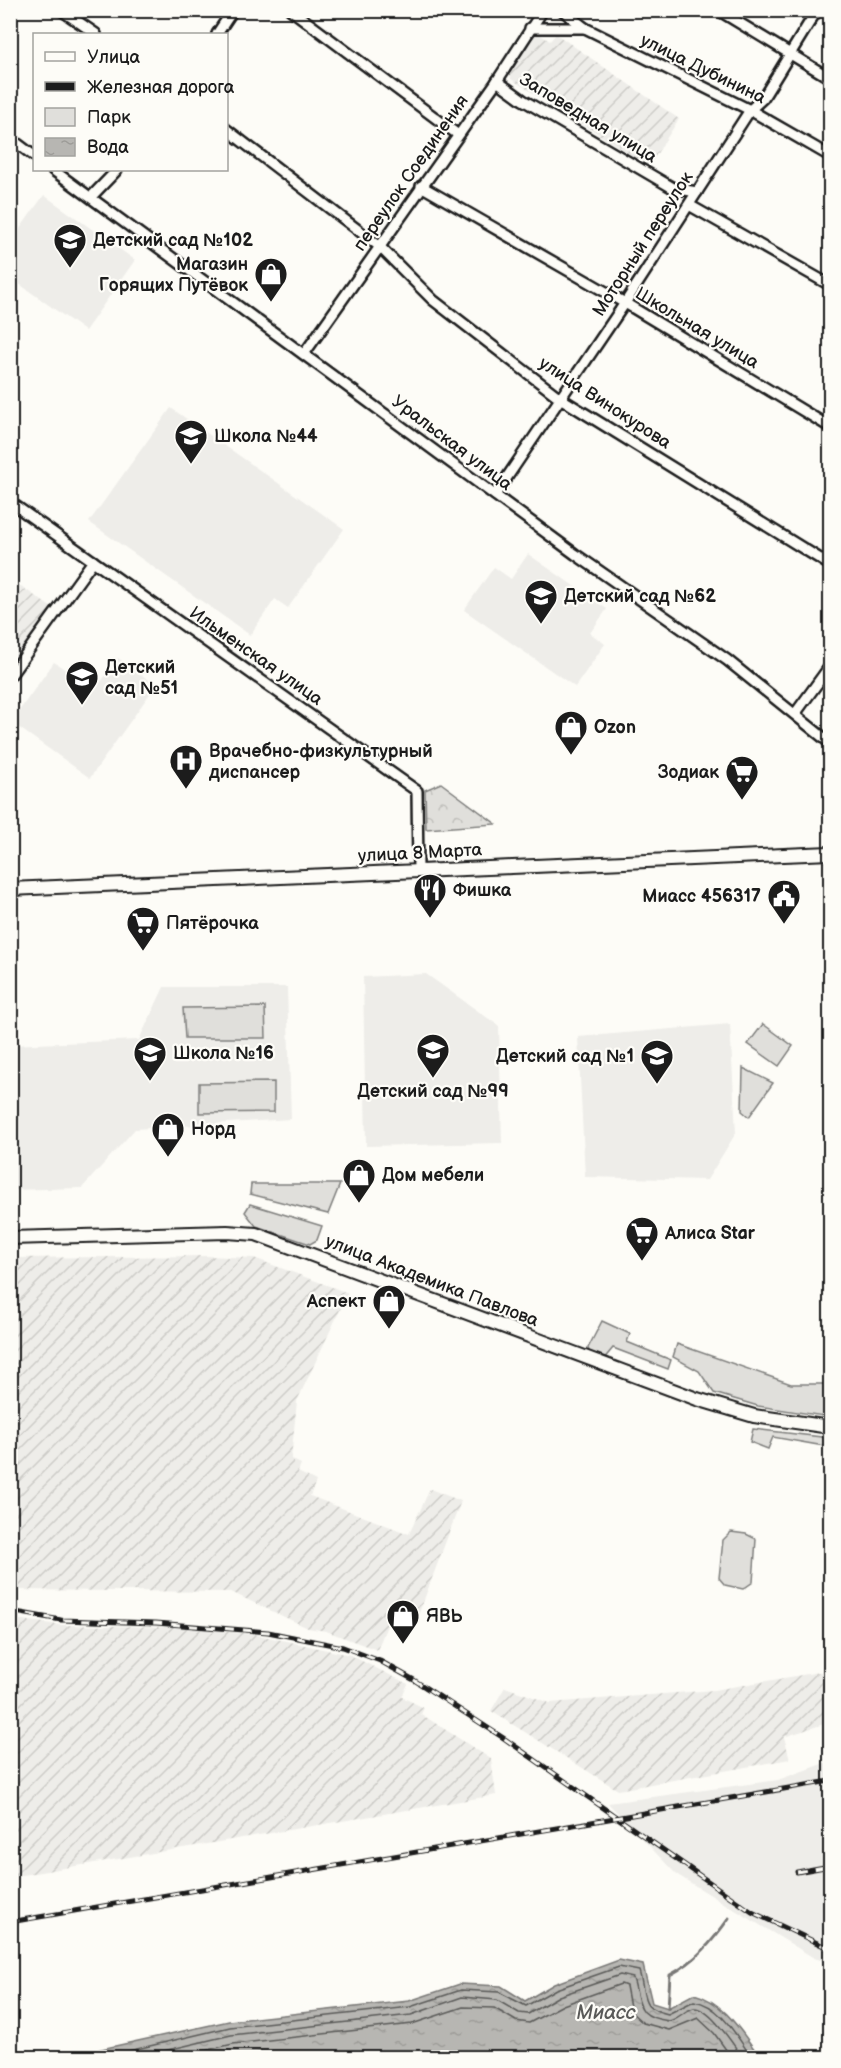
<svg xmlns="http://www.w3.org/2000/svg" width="841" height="2068" viewBox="0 0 841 2068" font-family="'Balsamiq Sans',sans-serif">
<defs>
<pattern id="industrial-furrows" width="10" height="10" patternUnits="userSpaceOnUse" patternTransform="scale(1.5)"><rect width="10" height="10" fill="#eeede9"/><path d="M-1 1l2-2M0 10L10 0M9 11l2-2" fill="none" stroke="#cccbc7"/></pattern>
<pattern id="forest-crowns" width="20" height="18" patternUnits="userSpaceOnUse" patternTransform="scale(1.5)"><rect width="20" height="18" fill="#e0dfdb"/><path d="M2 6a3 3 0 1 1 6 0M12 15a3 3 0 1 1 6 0" fill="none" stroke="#c0bfbb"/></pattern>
<pattern id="water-ripples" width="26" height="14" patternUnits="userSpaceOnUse" patternTransform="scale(1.5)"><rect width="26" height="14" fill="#b7b6b2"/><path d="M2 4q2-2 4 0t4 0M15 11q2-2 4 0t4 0" fill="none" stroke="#9d9c98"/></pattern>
</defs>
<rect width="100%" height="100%" fill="#fdfcf7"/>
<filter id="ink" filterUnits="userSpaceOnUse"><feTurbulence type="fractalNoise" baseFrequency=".0167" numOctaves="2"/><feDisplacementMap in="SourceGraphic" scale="12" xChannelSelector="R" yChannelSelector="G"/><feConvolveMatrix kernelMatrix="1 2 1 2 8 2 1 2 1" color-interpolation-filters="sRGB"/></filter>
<g filter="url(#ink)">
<!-- built -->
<g fill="#eeede9">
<path d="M44,195L135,260L85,331L11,278V241Z"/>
<path d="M171,408L344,529L288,608L275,599L250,635L89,522Z"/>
<path d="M528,554L607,609L590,633L605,644L575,687L464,610L494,567L511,579Z"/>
<path d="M118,658L156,685L90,778L11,722L54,662L95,690Z"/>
<path d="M426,974L499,1026L502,1143L366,1146L363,977Z"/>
<path d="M164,987H287L291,1119L135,1129L82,1188L11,1190L10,1045L139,1040Z"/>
<path d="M730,1024L736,1133L707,1180L585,1177L578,1037Z"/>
<path d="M830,1761V1963L814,1958L676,1874L608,1803L778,1780Z"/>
</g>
<!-- industrial -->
<g fill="url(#industrial-furrows)">
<path d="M536,32L550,41L556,34L679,119L649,166L511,79L510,70Z"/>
<path d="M11,579L52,608L11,666Z"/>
<path d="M207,1256L254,1258L348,1293L297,1401L291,1459L301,1464L298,1472L316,1481L310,1496L409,1534L430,1489L461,1501L416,1621L388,1623L377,1650L326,1631L308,1628L231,1592L11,1590V1258Z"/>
<path d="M14,1619L60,1625L173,1627L254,1634L350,1655L408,1684L402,1697L424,1708L421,1714L491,1759L496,1795L11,1877L10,1627Z"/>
<path d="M825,1671L826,1679H830V1722L784,1737L790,1759L618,1790L491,1711L505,1687L550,1703L714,1690Z"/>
</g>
<!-- green -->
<g fill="#e0dfdb" stroke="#7e7e7c" stroke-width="1.5">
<path d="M265,1007L266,1038H185L183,1008Z"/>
<path d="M763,1024L793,1046L779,1066L748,1044Z"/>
<path d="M743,1068L773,1083L749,1117L742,1111Z"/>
<path d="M274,1082V1112L199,1113V1083Z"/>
<path d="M251,1184H340L328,1214L250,1194Z"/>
<path d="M250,1204L322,1226L317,1240L310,1244L256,1226L245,1212Z"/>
<path d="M602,1321L630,1334L627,1342L671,1360L668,1369L613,1348L603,1360L590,1355L588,1348Z"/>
<path d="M677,1344L791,1384H830V1417L758,1406L714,1393L699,1371L673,1357Z"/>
<path d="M753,1429L830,1438V1447L773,1437L768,1449L750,1442Z"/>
<path d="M731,1532L746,1534L756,1539L753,1582L743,1589L725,1585L719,1578L723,1540Z"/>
</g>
<!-- forest -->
<path fill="url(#forest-crowns)" stroke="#7e7e7c" stroke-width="1.5" d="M441,783L496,824L426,829L425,790Z"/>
<!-- water -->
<path fill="url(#water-ripples)" stroke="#797876" stroke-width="1.5" d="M619,1960L643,1965L652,2003L668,2008L694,1994C725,2002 742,2033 760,2057H65L229,2021L409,2001L460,1984L501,1986L525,2001L554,1984Z"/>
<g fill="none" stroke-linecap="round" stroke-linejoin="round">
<!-- shore -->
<g stroke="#5a5a58" stroke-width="1.5">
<path d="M99,2058L230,2027L410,2007L461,1990L499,1992L526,2006L556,1989L619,1967L639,1971C647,1997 638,2007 668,2014L694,2001C721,2005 737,2037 752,2058"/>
<path d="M134,2058L231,2035L411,2015L462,1997L497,2000L519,2013L528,2014L559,1996L620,1975L633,1978C641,2004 635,2017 669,2021C678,2019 685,2010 694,2008C710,2007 734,2046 743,2058"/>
<path d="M173,2058L233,2044L412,2024L463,2007L494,2008L516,2021L529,2023L563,2005L621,1984L626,1986L631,2012L643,2023L669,2030L698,2018L714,2033L732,2058"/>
</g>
<!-- stream -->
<path stroke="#797876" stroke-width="3" d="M668,2008L670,1975C696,1961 712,1942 729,1918"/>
<!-- minor casing -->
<g stroke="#1c1c1c" stroke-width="14">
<g id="minor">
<path d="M61,10L96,34"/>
<path d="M291,10L457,134"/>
<path d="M562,10L585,28L750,110L830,156"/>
<path d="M718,10L830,78"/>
<path d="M530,28H585"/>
<path d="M217,34L233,10"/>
<path d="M497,81L523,100L673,188L697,192"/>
<path d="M226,129L379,246L433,300L560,398L830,565"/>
<path d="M10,138L34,156"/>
<path d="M53,170L575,554L727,660L830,743"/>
<path d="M421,186L625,303L830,427"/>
<path d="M91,197L117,170"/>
<path d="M689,205L830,285"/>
<path d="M304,354L497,81L543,10"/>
<path d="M495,495L625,303L750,110L763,98L817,10"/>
<path d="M10,502L417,791L418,870"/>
<path d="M10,676L93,561"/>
<path d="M795,714L830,666"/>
</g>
</g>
<!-- major casing -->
<g stroke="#1c1c1c" stroke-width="16">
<g id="major">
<path d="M10,889L830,853"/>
<path d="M10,1238L227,1232L256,1234L697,1399L754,1416L830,1427"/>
</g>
</g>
<!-- minor -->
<use href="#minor" stroke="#fdfcf7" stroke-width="9"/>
<!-- major -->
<use href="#major" stroke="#fdfcf7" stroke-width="12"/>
<!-- rail casing -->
<g stroke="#1c1c1c" stroke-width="5">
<g id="rail">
<path d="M10,1611L61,1620L156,1623L268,1632L343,1647L380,1661L414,1680L505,1739L752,1912L830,1949"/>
<path d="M797,1872L830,1866"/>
<path d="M10,1922L830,1781"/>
</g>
</g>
<!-- rail -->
<use href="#rail" stroke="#fdfcf7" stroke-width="3" stroke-dasharray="9" stroke-linecap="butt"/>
</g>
</g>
<!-- icons -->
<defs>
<g id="school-pin" transform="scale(1.725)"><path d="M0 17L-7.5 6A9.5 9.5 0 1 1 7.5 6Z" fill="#1c1c1c" stroke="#fdfcf7"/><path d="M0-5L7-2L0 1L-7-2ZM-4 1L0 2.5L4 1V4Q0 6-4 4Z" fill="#fff"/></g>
<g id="shop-pin" transform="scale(1.725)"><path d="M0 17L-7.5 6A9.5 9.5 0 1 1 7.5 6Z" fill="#1c1c1c" stroke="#fdfcf7"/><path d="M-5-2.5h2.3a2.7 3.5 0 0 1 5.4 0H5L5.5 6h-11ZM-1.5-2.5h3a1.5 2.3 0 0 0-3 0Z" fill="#fff"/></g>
<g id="hospital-pin" transform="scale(1.725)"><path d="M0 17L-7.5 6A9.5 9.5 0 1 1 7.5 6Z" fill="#1c1c1c" stroke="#fdfcf7"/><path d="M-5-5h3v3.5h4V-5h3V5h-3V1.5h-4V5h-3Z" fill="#fff"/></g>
<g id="supermarket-pin" transform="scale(1.725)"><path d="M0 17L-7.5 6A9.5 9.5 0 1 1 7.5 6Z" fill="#1c1c1c" stroke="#fdfcf7"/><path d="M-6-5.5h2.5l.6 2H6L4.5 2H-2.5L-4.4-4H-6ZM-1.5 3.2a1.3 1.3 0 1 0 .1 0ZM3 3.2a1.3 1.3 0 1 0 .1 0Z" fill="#fff"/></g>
<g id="restaurant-pin" transform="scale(1.725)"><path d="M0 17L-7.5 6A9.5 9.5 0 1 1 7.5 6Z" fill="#1c1c1c" stroke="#fdfcf7"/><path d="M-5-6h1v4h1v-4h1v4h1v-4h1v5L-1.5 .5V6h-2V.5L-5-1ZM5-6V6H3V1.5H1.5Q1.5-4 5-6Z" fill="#fff"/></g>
<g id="civic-pin" transform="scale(1.725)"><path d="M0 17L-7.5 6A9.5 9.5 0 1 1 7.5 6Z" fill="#1c1c1c" stroke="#fdfcf7"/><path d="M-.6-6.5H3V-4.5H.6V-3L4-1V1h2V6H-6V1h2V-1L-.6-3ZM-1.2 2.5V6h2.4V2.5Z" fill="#fff"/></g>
</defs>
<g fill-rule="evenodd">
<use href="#school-pin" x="70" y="240"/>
<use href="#shop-pin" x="271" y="274"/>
<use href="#school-pin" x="191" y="436"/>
<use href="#school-pin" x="541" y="596"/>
<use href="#school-pin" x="82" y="677"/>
<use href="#shop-pin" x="571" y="727"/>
<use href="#hospital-pin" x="186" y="761"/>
<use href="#supermarket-pin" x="742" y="772"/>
<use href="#restaurant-pin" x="430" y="890"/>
<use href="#civic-pin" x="784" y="896"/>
<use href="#supermarket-pin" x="143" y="923"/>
<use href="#school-pin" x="433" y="1050"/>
<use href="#school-pin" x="150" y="1053"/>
<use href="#school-pin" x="657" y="1056"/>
<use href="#shop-pin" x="168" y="1129"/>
<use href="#shop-pin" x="359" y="1175"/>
<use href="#supermarket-pin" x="642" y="1233"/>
<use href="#shop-pin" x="389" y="1301"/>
<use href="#shop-pin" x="403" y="1616"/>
</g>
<g text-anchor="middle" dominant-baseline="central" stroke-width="4.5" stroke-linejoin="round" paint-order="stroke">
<!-- street labels -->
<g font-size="18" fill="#1c1c1c" stroke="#fdfcf7">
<text transform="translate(703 69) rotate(26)">улица Дубинина</text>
<text transform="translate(588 118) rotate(31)">Заповедная улица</text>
<text transform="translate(411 173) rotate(-55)">переулок Соединения</text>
<text transform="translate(643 244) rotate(-57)">Моторный переулок</text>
<text transform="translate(697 328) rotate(31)">Школьная улица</text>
<text transform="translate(605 403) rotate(33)">улица Винокурова</text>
<text transform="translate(452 443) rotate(37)">Уральская улица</text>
<text transform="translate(256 656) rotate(35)">Ильменская улица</text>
<text transform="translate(420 853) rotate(-3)">улица 8 Марта</text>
<text transform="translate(432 1281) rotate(21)">улица Академика Павлова</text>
</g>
<!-- poi labels -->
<g font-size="18" font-weight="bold" fill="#1c1c1c" stroke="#fdfcf7" text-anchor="start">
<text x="93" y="240">Детский сад №102</text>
<text x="248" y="264" text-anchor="end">Магазин<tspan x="248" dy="21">Горящих Путёвок</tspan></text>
<text x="214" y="436">Школа №44</text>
<text x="564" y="596">Детский сад №62</text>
<text x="105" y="667">Детский<tspan x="105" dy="21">сад №51</tspan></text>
<text x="594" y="727">Ozon</text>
<text x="209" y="751">Врачебно-физкультурный<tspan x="209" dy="21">диспансер</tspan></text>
<text x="719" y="772" text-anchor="end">Зодиак</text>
<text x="453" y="890">Фишка</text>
<text x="761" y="896" text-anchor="end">Миасс 456317</text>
<text x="166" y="923">Пятёрочка</text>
<text x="173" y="1053">Школа №16</text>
<text x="634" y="1056" text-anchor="end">Детский сад №1</text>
<text x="433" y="1091" text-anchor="middle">Детский сад №99</text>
<text x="191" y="1129">Норд</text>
<text x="382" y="1175">Дом мебели</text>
<text x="665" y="1233">Алиса Star</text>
<text x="366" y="1301" text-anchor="end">Аспект</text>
<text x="426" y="1616">ЯВЬ</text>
</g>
<!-- water labels -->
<g font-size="20" font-style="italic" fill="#5a5a58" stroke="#fdfcf7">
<text x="606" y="2013">Миасс</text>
</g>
</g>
<!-- margin -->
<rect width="841" height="2068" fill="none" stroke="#fdfcf7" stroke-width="36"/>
<rect x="18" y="18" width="805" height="2032" fill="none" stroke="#1c1c1c" stroke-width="2" filter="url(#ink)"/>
<!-- legend -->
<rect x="33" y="33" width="195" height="138" fill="#fdfcf7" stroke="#a3a29f" stroke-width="1.5"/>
<rect x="45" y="52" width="30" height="9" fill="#fdfcf7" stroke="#a3a29f" stroke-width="1.5"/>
<text x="87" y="63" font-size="18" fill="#1c1c1c">Улица</text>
<rect x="45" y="82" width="30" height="9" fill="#1c1c1c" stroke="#a3a29f" stroke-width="1.5"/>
<text x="87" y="93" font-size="18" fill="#1c1c1c">Железная дорога</text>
<rect x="45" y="108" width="30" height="18" fill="#e0dfdb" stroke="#a3a29f" stroke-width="1.5"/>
<text x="87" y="123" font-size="18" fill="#1c1c1c">Парк</text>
<rect x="45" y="138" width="30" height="18" fill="url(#water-ripples)" stroke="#a3a29f" stroke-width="1.5"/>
<text x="87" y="153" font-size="18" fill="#1c1c1c">Вода</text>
</svg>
